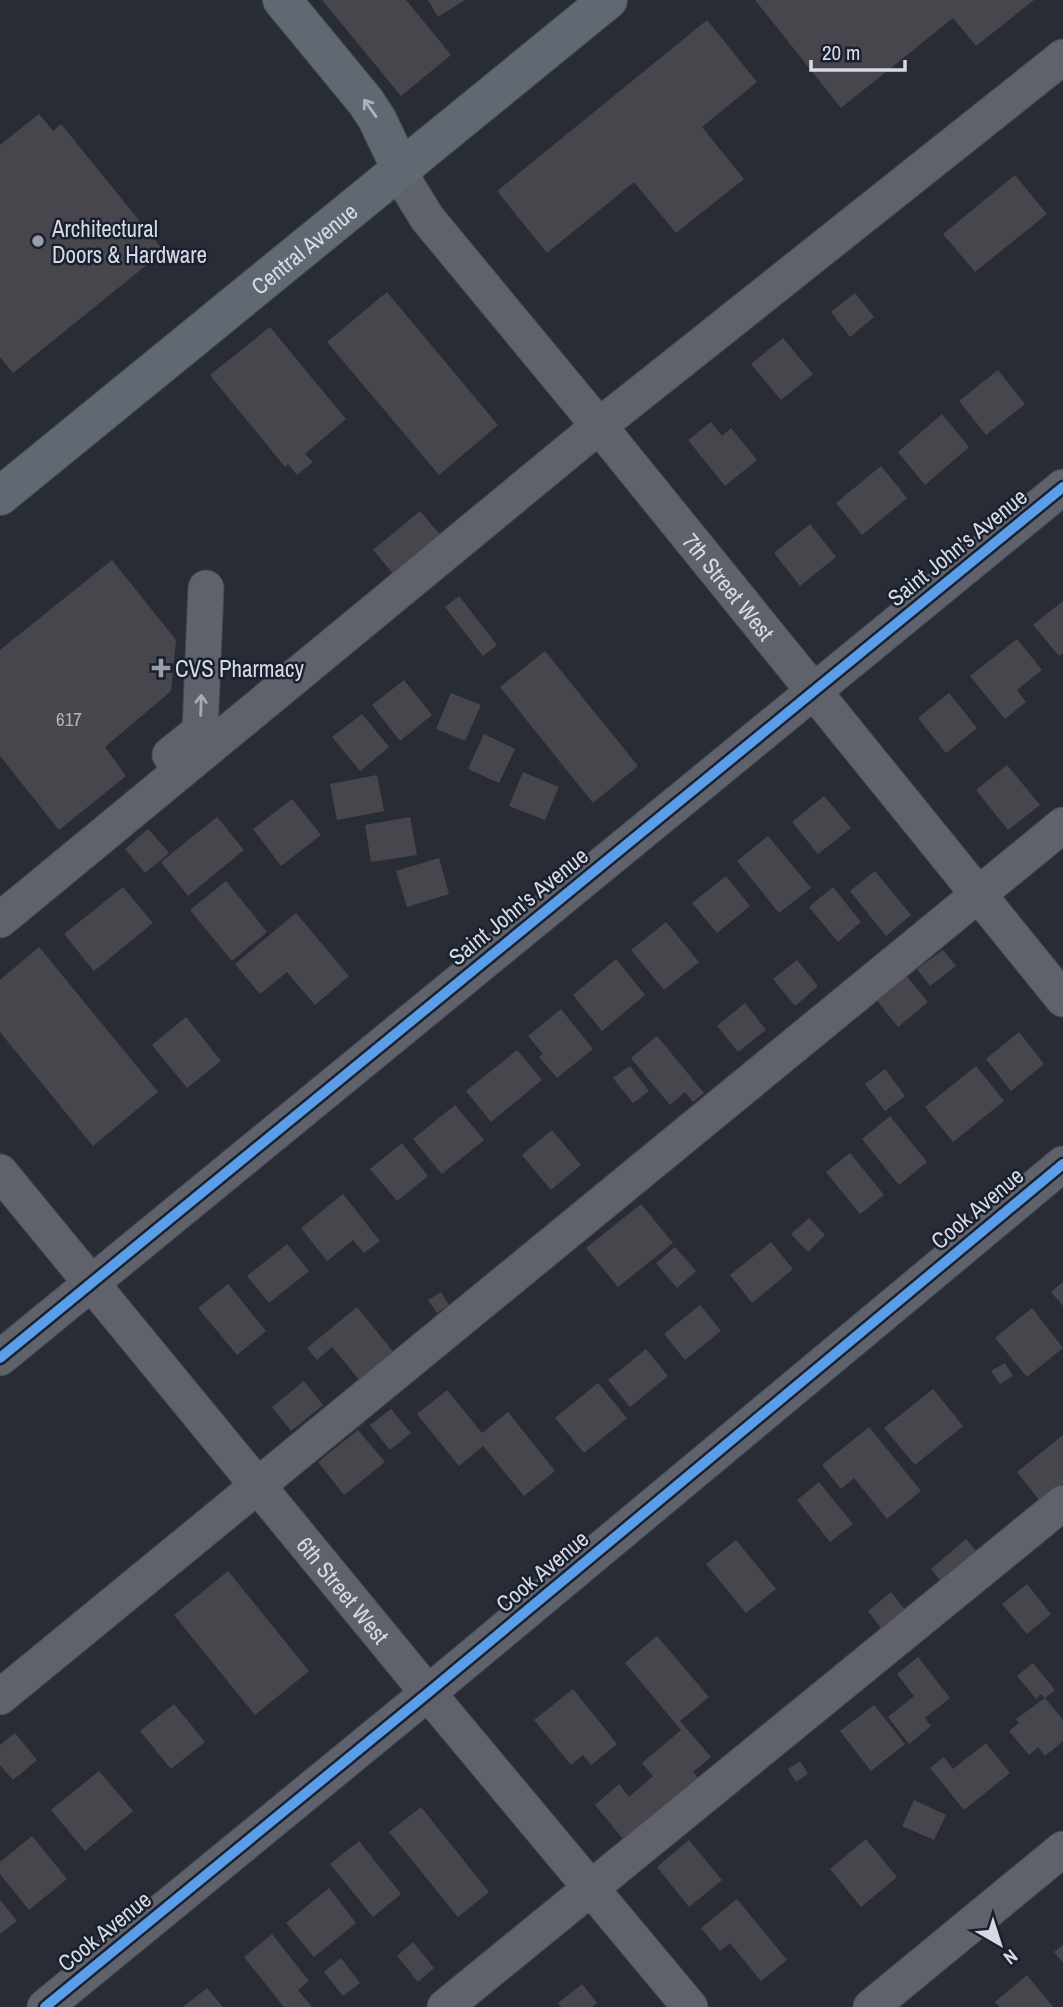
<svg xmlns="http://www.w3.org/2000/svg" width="1063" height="2007" viewBox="0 0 1063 2007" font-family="'Archivo Narrow',sans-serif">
<rect width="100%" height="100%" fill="#282c35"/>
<!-- building -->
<g fill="#48464d">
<path d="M322,0H406L451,55L401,96Z"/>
<path d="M428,0H465L438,17Z"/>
<path d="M755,0H1034L976,46L953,18L841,108Z"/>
<path d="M707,20L757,82L702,127L744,179L676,233L634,182L547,253L497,191Z"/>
<path d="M39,114L53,131L61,124L164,251L13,373L0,357V145Z"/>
<path d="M1015,175L1047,214L975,272L943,234Z"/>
<path d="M387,292L498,425L439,475L327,342Z"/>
<path d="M855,293L874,317L850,337L831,312Z"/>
<path d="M270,327L346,419L305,454L313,462L297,475L288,464L285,467L210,375Z"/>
<path d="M783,338L813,374L781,400L751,364Z"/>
<path d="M998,370L1025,404L986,435L959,401Z"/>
<path d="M942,414L969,447L925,485L898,452Z"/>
<path d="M711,422L722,436L731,428L757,460L725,486L688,440Z"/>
<path d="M881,466L907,498L862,535L836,503Z"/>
<path d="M420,511L448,544L401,583L373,550Z"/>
<path d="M810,524L836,557L800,586L774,553Z"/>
<path d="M112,560L176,640L171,691L105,747L126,776L59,830L0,756V650Z"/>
<path d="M459,596L497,645L483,656L445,607Z"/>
<path d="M1063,601V653L1059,656L1033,625Z"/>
<path d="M1017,639L1042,670L1017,690L1026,702L1005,719L970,676Z"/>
<path d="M545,651L638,766L593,803L500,687Z"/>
<path d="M404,680L432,715L400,741L372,705Z"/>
<path d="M451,693L481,705L465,741L436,729Z"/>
<path d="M949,693L977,728L946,753L918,718Z"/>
<path d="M362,714L389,747L360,771L332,737Z"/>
<path d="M484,734L515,749L499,783L468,769Z"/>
<path d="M1007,765L1040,805L1008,830L976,790Z"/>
<path d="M523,772L559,787L545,820L509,806Z"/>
<path d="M377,775L384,811L337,820L330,784Z"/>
<path d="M824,796L851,828L818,854L792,822Z"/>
<path d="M292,799L321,835L281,866L253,829Z"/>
<path d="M217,817L244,850L188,896L161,862Z"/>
<path d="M410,817L417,855L371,862L365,825Z"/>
<path d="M148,829L169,853L145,873L125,849Z"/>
<path d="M768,836L811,888L779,913L737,861Z"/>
<path d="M439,858L449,894L407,907L396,871Z"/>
<path d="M875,871L911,915L886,936L850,891Z"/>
<path d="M726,876L750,906L717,933L692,903Z"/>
<path d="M226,881L267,932L232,961L190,910Z"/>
<path d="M123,887L153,923L94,971L64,934Z"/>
<path d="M833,887L861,922L838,942L809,907Z"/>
<path d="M296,913L349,976L315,1005L287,972L260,994L235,964Z"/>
<path d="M666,922L699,962L664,990L631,950Z"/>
<path d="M39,947L158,1092L93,1146L0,1032V980Z"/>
<path d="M943,950L956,966L930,986L917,969Z"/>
<path d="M616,959L645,995L602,1031L573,995Z"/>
<path d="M797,960L818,986L795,1006L773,979Z"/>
<path d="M904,973L928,1002L898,1027L874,997Z"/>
<path d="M745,1003L766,1030L738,1052L717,1026Z"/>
<path d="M561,1009L593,1049L557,1078L539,1057L543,1054L528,1036Z"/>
<path d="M186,1017L221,1061L187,1088L152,1045Z"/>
<path d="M1019,1032L1044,1064L1011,1091L986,1059Z"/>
<path d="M657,1036L704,1093L693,1102L685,1092L670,1105L631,1058Z"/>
<path d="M517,1050L542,1080L491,1122L466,1091Z"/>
<path d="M630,1066L649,1091L633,1103L613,1078Z"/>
<path d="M976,1066L1004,1101L953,1142L925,1107Z"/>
<path d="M885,1069L905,1096L885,1111L865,1084Z"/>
<path d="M455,1105L484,1140L442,1174L413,1139Z"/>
<path d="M890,1116L927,1162L899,1185L862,1139Z"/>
<path d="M552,1130L581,1165L551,1190L522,1155Z"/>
<path d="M402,1143L428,1176L397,1201L370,1169Z"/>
<path d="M850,1153L884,1195L860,1214L826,1172Z"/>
<path d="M343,1194L380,1241L364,1253L353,1240L327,1261L301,1228Z"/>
<path d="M641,1204L673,1243L618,1287L586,1248Z"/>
<path d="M809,1218L825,1235L808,1252L791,1234Z"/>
<path d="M771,1242L793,1269L752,1303L730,1275Z"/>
<path d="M287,1244L309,1271L269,1303L247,1276Z"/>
<path d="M675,1247L696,1271L677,1288L656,1263Z"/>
<path d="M1063,1282V1306L1051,1292Z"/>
<path d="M228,1284L266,1331L237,1355L198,1308Z"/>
<path d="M441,1292L449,1305L437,1313L428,1300Z"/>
<path d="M700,1305L721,1331L685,1360L664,1334Z"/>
<path d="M357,1307L395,1354L361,1382L332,1347L317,1360L307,1348Z"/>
<path d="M1032,1308L1063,1348L1027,1377L995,1338Z"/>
<path d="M646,1349L668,1376L630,1407L608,1380Z"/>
<path d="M1005,1363L1013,1376L1000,1384L991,1371Z"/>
<path d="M304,1381L323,1405L291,1431L272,1407Z"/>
<path d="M598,1383L627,1418L584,1453L555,1418Z"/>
<path d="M933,1389L963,1426L915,1465L884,1428Z"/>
<path d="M447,1390L482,1433L508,1412L555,1471L524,1496L483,1446L459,1466L417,1414Z"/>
<path d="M391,1409L411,1433L390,1450L370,1425Z"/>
<path d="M869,1427L921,1491L887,1519L854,1478L841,1489L822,1465Z"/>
<path d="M358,1430L385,1462L344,1495L318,1462Z"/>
<path d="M1063,1435V1483L1040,1501L1017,1472Z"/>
<path d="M819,1482L853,1524L830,1542L797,1500Z"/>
<path d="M966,1539L983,1559L947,1589L931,1569Z"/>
<path d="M736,1540L776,1589L746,1613L706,1564Z"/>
<path d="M228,1571L309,1671L255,1715L174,1615Z"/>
<path d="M1027,1584L1051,1614L1027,1634L1002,1604Z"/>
<path d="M891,1592L913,1620L889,1639L868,1611Z"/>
<path d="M657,1636L709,1697L680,1721L711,1757L693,1772L703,1783L629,1846L595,1805L619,1784L629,1797L653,1776L642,1763L681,1730L625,1663Z"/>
<path d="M918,1657L950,1698L925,1718L931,1726L909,1744L888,1717L914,1696L897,1674Z"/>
<path d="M1033,1663L1055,1690L1045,1698L1063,1720V1741L1045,1756L1038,1747L1029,1755L1009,1731L1019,1723L1016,1719L1045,1698L1041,1694L1036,1699L1017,1676Z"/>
<path d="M573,1689L617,1744L591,1765L583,1755L571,1765L534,1720Z"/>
<path d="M174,1704L205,1742L171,1769L140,1731Z"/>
<path d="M874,1705L905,1744L871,1771L840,1731Z"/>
<path d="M15,1733L37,1760L13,1780L0,1765V1745Z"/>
<path d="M986,1743L1010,1773L964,1810L930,1768L944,1757L953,1769Z"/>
<path d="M800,1761L808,1774L796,1782L788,1769Z"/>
<path d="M99,1771L133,1811L85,1851L51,1810Z"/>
<path d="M914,1800L946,1815L934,1840L902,1826Z"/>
<path d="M421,1807L489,1892L458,1917L389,1832Z"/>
<path d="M32,1836L67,1879L29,1910L0,1874V1862Z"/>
<path d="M866,1839L897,1877L861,1907L830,1869Z"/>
<path d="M689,1840L722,1880L689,1907L657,1867Z"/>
<path d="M359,1841L401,1894L373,1917L330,1864Z"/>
<path d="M329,1888L356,1923L314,1957L286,1923Z"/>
<path d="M737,1899L787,1960L761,1981L730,1943L720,1951L701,1928Z"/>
<path d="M0,1900L17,1921L0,1934Z"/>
<path d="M272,1934L309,1981L298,1990L312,2007H284L244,1957Z"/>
<path d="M413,1942L434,1968L418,1982L397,1956Z"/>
<path d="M1063,1945V1963L1054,1952Z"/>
<path d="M341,1958L360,1983L343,1996L324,1972Z"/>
<path d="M1027,1975L1053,2007H999L995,2002Z"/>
<path d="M582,1984L597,2003L592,2007H561L558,2003Z"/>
<path d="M207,1988L223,2007H183Z"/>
</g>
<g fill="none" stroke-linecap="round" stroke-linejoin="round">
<!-- minor casing -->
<g stroke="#454850" stroke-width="37">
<g id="minor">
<path id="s1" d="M401,169L408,187L427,218L599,426L1063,999"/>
<path d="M170,755L200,731L206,588"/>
<path d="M0,920L599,426L1063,57"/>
<path id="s2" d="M0,1172L428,1693L690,2007"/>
<path d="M0,1358L1063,487"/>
<path d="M0,1697L1063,825"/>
<path d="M45,2007L428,1693L1063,1164"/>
<path d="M445,2007L1063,1503"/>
<path d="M871,2007L1063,1849"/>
</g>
</g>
<!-- major casing -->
<g stroke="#454850" stroke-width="40">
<g id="major">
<path d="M282,0L366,102L377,119L401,169"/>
<path id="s3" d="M0,496L608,0"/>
</g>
</g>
<!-- minor -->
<use href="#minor" stroke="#5f626a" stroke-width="35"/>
<!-- major -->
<use href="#major" stroke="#606871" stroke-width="38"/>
<!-- cycleway casing -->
<g stroke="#1a202f" stroke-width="15">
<g id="cycleway">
<path d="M0,1358L1063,487"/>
<path d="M45,2007L428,1693L1063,1164"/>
</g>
</g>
<!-- cycleway -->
<use href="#cycleway" stroke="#5a9eea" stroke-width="10"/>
</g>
<!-- one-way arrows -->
<defs><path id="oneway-shaft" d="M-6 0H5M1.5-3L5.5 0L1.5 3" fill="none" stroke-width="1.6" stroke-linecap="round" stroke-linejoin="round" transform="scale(1.75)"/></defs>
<use stroke="#acb2bc" href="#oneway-shaft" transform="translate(370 108) rotate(-125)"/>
<use stroke="#a6aab3" href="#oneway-shaft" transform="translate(201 705) rotate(-88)"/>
<!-- markers -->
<g fill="#989da7" stroke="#1a202f" stroke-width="2.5">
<circle cx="38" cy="241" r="7"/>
<path d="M157.5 657.5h7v7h7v7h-7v7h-7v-7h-7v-7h7z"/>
</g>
<g text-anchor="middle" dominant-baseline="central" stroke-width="5" stroke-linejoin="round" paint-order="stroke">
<!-- number labels -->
<g font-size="19" fill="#b2b5be">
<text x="69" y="719">617</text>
</g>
<!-- poi labels -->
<g font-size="23" fill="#d5dae4" stroke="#1a202f" text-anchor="start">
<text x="52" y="228">Architectural<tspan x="52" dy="26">Doors &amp; Hardware</tspan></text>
<text x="175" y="668">CVS Pharmacy</text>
</g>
<!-- street labels -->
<g font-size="23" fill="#d5dae4" stroke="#1a202f">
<text stroke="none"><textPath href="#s3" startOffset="392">Central Avenue</textPath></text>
<text transform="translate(957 547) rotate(-39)">Saint John's Avenue</text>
<text stroke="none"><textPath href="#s1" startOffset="532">7th Street West</textPath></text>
<text transform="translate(518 906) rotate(-39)">Saint John's Avenue</text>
<text transform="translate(977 1208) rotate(-40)">Cook Avenue</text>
<text transform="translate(542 1571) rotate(-40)">Cook Avenue</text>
<text stroke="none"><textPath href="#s2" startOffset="541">6th Street West</textPath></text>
<text transform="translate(104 1931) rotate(-39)">Cook Avenue</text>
</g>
</g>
<!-- north arrow -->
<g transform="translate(1000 1944) rotate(141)" stroke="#1a202f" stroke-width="5" paint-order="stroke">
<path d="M0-5L12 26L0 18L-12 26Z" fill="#d5dae4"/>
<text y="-10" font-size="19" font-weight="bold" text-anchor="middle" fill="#d5dae4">N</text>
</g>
<!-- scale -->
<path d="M811 60v10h94v-10" fill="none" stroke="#d5dae4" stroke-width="3.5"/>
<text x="822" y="60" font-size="21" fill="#d5dae4" stroke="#1a202f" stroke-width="5" paint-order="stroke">20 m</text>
</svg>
